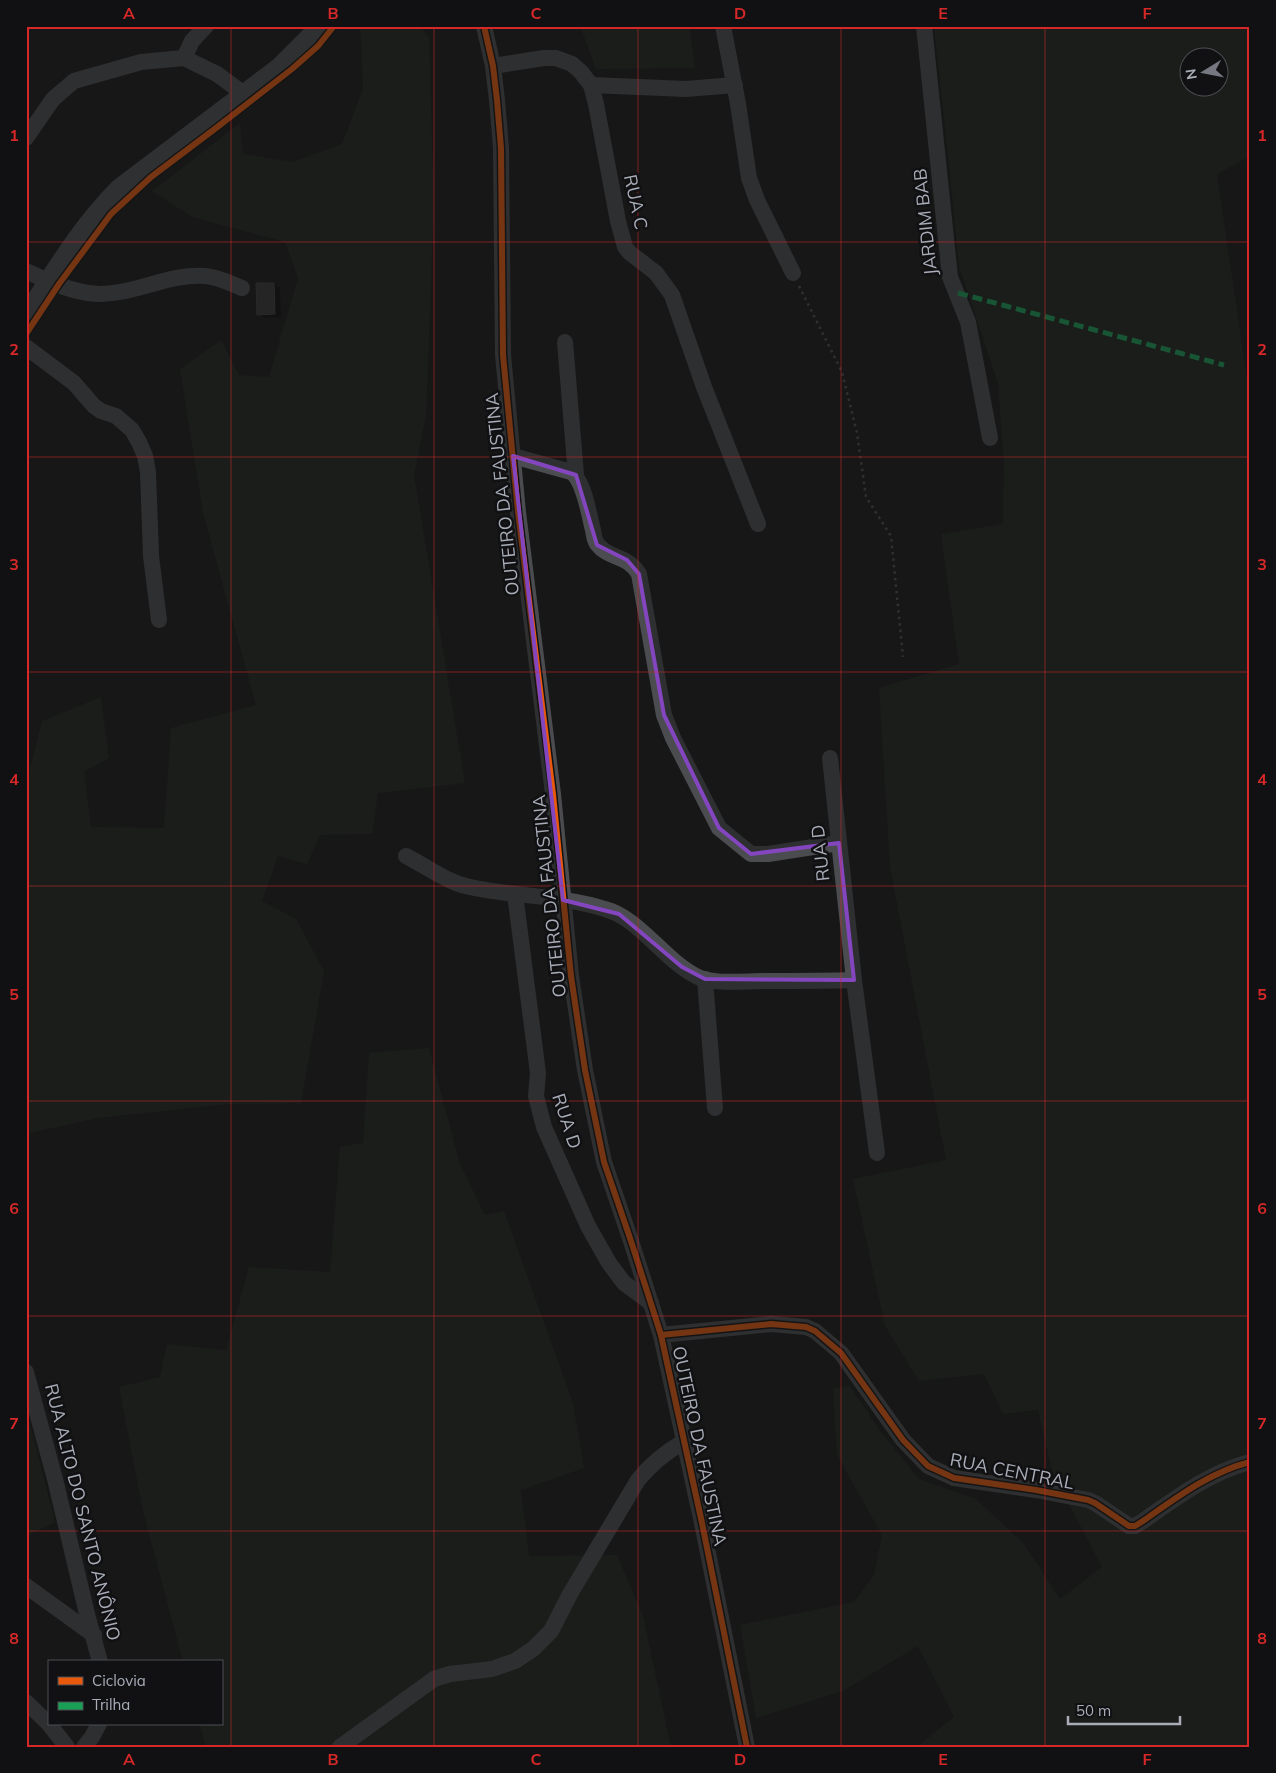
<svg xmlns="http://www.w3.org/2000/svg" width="1276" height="1773" viewBox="0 0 1276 1773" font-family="Mulish,sans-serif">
<rect width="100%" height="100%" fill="#171717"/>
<!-- green -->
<g fill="#1d241e" fill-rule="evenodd">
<path d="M358,26H420L429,38L434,202L426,415L414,475L465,783L378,793L372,834L320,835L307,864L278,856L262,901L296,919L324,971L301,1103L230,1104L97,1118L26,1134V784L42,721L101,697L109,758L84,772L91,827L164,828L171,728L256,705L203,513L180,369L221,340L239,375L269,377L298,278L285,242L192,217L152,191L240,123L243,154L293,162L342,144L363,88L361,36Z"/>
<path d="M580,26H689L695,68L596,69Z"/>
<path d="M934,26H1250V156L1217,174L1250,400V1747H917L954,1717L918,1646L843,1691L756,1718L740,1625L854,1602L874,1575L882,1535L837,1455L833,1389L849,1385L881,1432L919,1479L976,1499L1024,1544L1060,1599L1102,1567L1053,1474L1038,1410L1003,1414L984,1374L919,1381L885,1326L853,1179L946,1160L890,867L879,688L959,664L941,534L1003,524L1004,465L998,383L959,266L950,174ZM1188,58H1218V88H1188Z"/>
<path d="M429,1048L460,1164L485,1215L504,1211L573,1403L584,1468L521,1490L529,1556L617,1555L643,1616L671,1747H206L200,1724H221V1662H183L143,1511L119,1387L160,1377L167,1344L226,1350L249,1267L330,1272L340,1147L363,1143L369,1053Z"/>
<path d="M26,1408L55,1522L26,1536Z"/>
</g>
<!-- shadow -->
<path fill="#0007" d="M274,284L280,288L281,317L265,318L259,314L258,285Z"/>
<!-- building -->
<path fill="#353536" stroke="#3f4043" d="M256,283H274L275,314L257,315Z"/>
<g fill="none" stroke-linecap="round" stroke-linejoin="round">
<!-- path -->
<path stroke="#4d4e52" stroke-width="2.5" stroke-dasharray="2.5 4" stroke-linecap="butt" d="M799,286L842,372L857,433L866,497L891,536L903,657"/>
<!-- minor -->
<g stroke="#4b4c50" stroke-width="16">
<path d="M484,26L493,66L497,100L501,148L503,355L518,512L553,794L571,976L585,1070L604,1162L631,1241L661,1335L702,1523L747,1747"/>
<path d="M723,26L738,104L749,178L757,200L793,273"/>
<path d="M924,26L950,277L968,322L990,438"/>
<path d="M184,58L192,41L206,26"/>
<path d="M493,66L544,58H556L572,64L581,72L591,85L596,104L618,221L625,247L630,253L656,273L672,295L704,387L758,524"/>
<path d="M591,85L686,89L735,85"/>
<path d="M26,138L53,99L74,81L141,62L184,58L217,74L244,94"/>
<path d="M26,271C45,280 67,290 88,293C128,299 165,273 205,276C218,277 230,283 242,288"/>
<path d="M565,342L576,475"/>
<path d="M26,347L74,383L94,406L101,411L116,416L132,430L139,442L145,456L148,472L151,556L159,620"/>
<path d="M513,456L571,472C584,480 589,515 593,530C594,535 594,541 598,545C609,559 628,555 639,574L664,715L673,738L719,828L751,854H768L839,843"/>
<path d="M830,758L854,980L877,1153"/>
<path d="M406,856C422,864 438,876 456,883C472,889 491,891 508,893C540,897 574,899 605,909C639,918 663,959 696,976C712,985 745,981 763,981C794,981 824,981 854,980"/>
<path d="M515,894L538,1073L536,1096L544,1127L588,1226L609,1263L624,1283L651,1303"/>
<path d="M705,979L715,1108"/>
<path d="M661,1335L771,1324L806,1327L815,1331L841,1353L903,1440L928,1466L954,1478L1036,1490L1088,1500L1095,1503L1129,1526H1135L1143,1521C1176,1498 1210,1472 1250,1462"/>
<path d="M26,1372L55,1479L87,1614L100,1662"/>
<path d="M26,1586L94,1635"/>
<path d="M26,1702L49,1724"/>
<path d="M49,1724L67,1747"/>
<path d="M84,1747L92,1737L99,1724"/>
<path d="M340,1747L434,1679L450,1674L492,1669L515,1661L533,1649L551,1631L570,1594L638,1480C651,1464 666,1452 683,1442"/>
</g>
<!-- major -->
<path stroke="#4d4f52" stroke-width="20" d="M26,316C55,272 82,226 119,189L279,68L321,26"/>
<!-- quiet -->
<path stroke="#1a9f57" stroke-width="5" stroke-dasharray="10 5" stroke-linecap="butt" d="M958,293L1224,365"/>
<!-- cycleway casing -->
<g stroke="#111113" stroke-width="9">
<g id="cycleway">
<path d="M484,26L493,66L497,100L501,148L503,355L518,512L553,794L571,976L585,1070L604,1162L631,1241L661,1335L702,1523L747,1747"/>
<path d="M26,334L59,284L111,214L151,177L216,128L292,69L318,46L334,26"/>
<path d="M661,1335L771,1324L806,1327L815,1331L841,1353L903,1440L928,1466L954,1478L1036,1490L1088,1500L1095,1503L1129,1526H1135L1143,1521C1176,1498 1210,1472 1250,1462"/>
</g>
</g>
<!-- cycleway -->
<use href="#cycleway" stroke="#e8590c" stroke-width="6"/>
</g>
<!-- marked area -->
<path d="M0 0H1276V1773H0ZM513,456L576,475L597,545L627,560L639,574L664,715L719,828L751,854L839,843L854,980L705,979L682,967L619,914L563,900Z" fill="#171717" fill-opacity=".55" fill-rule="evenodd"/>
<path fill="none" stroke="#8446be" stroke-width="4" stroke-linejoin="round" d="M513,456L576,475L597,545L627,560L639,574L664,715L719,828L751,854L839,843L854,980L705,979L682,967L619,914L563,900Z"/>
<!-- grid -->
<path fill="none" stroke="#d62828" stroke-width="1" stroke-opacity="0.55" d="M231,26V1747M434,26V1747M638,26V1747M841,26V1747M1045,26V1747M26,242H1250M26,457H1250M26,672H1250M26,886H1250M26,1101H1250M26,1316H1250M26,1531H1250"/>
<g text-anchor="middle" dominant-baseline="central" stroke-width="5" stroke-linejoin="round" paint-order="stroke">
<!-- street labels -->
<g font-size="18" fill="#a8adb8" stroke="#111113">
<text transform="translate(636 202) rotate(78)">RUA C</text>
<text transform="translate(925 222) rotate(-96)">JARDIM BAB</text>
<text transform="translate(502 494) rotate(-96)">OUTEIRO DA FAUSTINA</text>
<text transform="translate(820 853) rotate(-96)">RUA D</text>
<text transform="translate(549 896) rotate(-96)">OUTEIRO DA FAUSTINA</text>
<text transform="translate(567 1121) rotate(72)">RUA D</text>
<text transform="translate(700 1446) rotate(78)">OUTEIRO DA FAUSTINA</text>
<text transform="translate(1012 1471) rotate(11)">RUA CENTRAL</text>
<text transform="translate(83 1512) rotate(76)">RUA ALTO DO SANTO ANÔNIO</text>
</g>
</g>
<!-- border -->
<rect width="1276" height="1773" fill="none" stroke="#111113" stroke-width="55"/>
<!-- legend -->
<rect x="48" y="1660" width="175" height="65" fill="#111113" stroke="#4d4f55"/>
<rect x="58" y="1677" width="25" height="8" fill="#e8590c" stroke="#4d4f55"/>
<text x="92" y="1686" font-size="15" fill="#a8adb8">Ciclovia</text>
<rect x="58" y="1702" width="25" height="8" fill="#1a9f57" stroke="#4d4f55"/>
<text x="92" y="1710" font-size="15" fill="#a8adb8">Trilha</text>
<!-- north arrow -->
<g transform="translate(1204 72) rotate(260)"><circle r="24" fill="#111113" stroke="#4d4f55"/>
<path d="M0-4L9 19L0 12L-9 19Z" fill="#757880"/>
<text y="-8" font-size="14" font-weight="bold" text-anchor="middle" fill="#a8adb8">N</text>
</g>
<!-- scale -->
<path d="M1068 1716v8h112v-8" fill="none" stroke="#a8adb8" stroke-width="2.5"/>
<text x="1076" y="1716" font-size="15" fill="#a8adb8" stroke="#111113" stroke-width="4" paint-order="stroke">50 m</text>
<rect x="28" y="28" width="1220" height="1718" fill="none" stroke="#d62828" stroke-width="2"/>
<g font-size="16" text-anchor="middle" font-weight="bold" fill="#d62828">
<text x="129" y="19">A</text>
<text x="333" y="19">B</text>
<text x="536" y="19">C</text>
<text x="740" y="19">D</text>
<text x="943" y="19">E</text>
<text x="1147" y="19">F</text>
<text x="14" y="141">1</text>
<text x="1262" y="141">1</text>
<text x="14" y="355">2</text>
<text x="1262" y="355">2</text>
<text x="14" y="570">3</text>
<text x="1262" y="570">3</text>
<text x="14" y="785">4</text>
<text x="1262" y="785">4</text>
<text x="14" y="1000">5</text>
<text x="1262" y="1000">5</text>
<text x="14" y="1214">6</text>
<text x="1262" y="1214">6</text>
<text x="14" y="1429">7</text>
<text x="1262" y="1429">7</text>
<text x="14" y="1644">8</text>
<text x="1262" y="1644">8</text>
<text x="129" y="1765">A</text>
<text x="333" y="1765">B</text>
<text x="536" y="1765">C</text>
<text x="740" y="1765">D</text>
<text x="943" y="1765">E</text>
<text x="1147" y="1765">F</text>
</g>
</svg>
